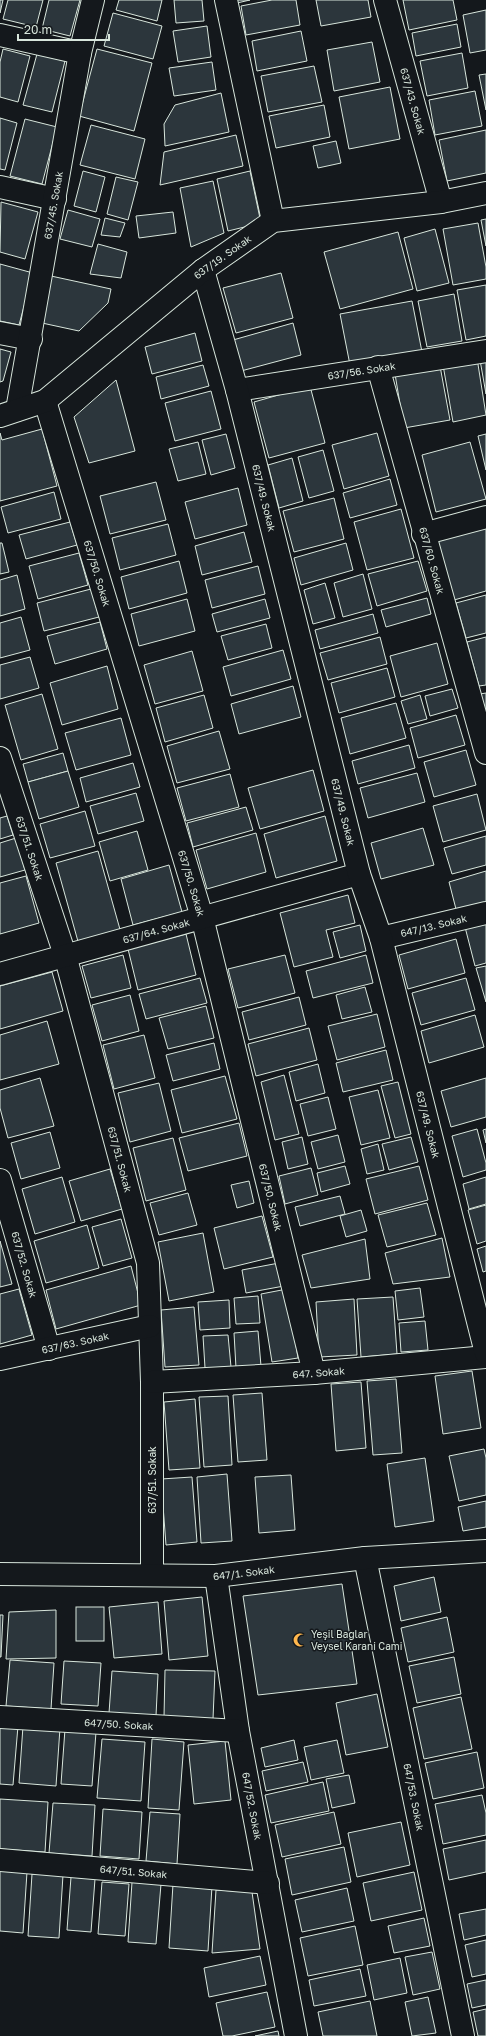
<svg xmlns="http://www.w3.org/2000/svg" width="486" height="2036" viewBox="0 0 486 2036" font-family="'Golos Text',sans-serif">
<rect width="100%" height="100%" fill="#14181c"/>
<!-- building -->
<g fill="#2c363c" stroke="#d8e6dc">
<path d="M0,0H3L0,13Z"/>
<path d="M8,0H43L36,27L3,19Z"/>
<path d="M49,0H80L70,36L42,29Z"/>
<path d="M119,0H162L157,21L116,10Z"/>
<path d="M174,0H202L204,21L176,23Z"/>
<path d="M236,0H250L237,3Z"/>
<path d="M272,0H296L300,25L246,35L241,6Z"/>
<path d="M316,0H368L371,17L321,26Z"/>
<path d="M403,0H453L457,20L409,30Z"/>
<path d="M486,10V50L470,53L463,15Z"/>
<path d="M113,13L162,26L153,59L104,46Z"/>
<path d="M457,24L461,47L416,56L412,33Z"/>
<path d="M207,26L211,57L178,62L173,31Z"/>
<path d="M301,31L307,61L257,71L252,41Z"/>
<path d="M372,42L380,82L334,91L327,50Z"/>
<path d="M3,49L30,56L18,102L0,97V62Z"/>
<path d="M97,49L152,63L134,131L79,116Z"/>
<path d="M462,53L468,88L427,96L420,61Z"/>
<path d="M37,54L65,61L52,112L23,105Z"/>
<path d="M212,62L216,90L174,96L169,68Z"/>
<path d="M314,66L322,102L268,112L261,76Z"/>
<path d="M486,74V110L479,75Z"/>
<path d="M390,87L400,139L349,149L339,97Z"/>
<path d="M475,91L482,126L435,135L429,100Z"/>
<path d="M221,93L229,132L165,146L164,124L175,105Z"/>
<path d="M324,105L330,137L276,148L269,116Z"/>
<path d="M0,118L17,123L5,170L0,169Z"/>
<path d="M25,119L57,127L42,184L10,176Z"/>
<path d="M91,125L145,139L135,179L80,165Z"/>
<path d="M486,130V173L447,181L439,140Z"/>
<path d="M236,135L243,166L160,185L164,152Z"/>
<path d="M336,141L341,163L318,168L313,146Z"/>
<path d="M83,171L105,177L96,212L74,206Z"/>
<path d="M250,171L261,223L228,231L217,179Z"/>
<path d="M116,177L138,182L128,220L107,214Z"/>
<path d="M213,181L224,233L191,247L180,188Z"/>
<path d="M1,202L38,212L25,259L0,252Z"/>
<path d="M68,210L100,219L92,247L60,239Z"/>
<path d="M173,212L176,233L139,238L136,216Z"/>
<path d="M105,218L125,223L120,237L101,235Z"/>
<path d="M486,219V246L481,220Z"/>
<path d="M478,223L486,267V279L453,285L443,229Z"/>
<path d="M435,229L449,283L417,291L404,238Z"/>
<path d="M398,232L413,289L340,309L324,252Z"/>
<path d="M98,244L127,252L121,278L90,274Z"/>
<path d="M0,264L33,273L19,325L0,321Z"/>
<path d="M281,273L293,318L236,333L223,288Z"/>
<path d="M51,276L111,289L108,303L79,331L42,323Z"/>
<path d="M486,285V336L466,340L457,290Z"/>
<path d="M454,294L462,341L427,347L418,301Z"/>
<path d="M412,301L422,352L350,365L340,314Z"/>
<path d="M293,323L301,355L241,371L233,340Z"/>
<path d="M195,333L202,361L152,374L145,347Z"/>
<path d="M0,349L11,352L3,381L0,382Z"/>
<path d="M477,358L486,415L453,422L443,365Z"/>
<path d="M486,359V394L480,360Z"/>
<path d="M203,365L209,386L161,399L156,377Z"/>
<path d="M440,366L450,420L404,428L395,374Z"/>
<path d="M116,380L135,451L89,463L74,417Z"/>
<path d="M310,386L325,443L269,458L254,402Z"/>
<path d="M211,391L221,429L175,441L165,403Z"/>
<path d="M42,429L57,486L0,501V433L2,440Z"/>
<path d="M377,433L389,476L344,489L332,445Z"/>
<path d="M226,434L235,468L211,475L202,440Z"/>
<path d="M486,434V470L478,436Z"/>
<path d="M198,442L206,474L178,481L169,449Z"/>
<path d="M470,442L486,499L436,512L422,455Z"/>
<path d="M323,450L334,491L309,498L298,457Z"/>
<path d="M292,458L303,501L279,508L268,465Z"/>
<path d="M390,479L397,505L350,518L343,493Z"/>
<path d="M156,482L166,520L110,534L100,496Z"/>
<path d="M238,488L247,525L195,539L185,502Z"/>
<path d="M54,492L61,519L8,533L1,507Z"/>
<path d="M334,498L344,539L294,552L283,511Z"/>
<path d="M401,509L414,558L367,570L354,522Z"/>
<path d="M70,522L77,545L26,559L19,535Z"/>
<path d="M168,524L176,555L120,570L112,538Z"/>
<path d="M486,526V591L454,600L437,539Z"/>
<path d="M244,532L252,562L202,575L195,546Z"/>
<path d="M0,543H2L9,572L0,574Z"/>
<path d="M346,543L353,570L301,585L294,558Z"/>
<path d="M79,553L88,585L38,599L29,566Z"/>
<path d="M179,561L187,593L129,609L121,577Z"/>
<path d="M418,561L427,591L377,606L368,574Z"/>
<path d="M258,566L265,594L212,608L205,580Z"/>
<path d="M363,574L372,609L343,617L334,583Z"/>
<path d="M17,575L25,609L0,616V580Z"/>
<path d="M325,583L335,618L313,624L304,590Z"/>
<path d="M91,589L99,617L44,631L37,603Z"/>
<path d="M486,595V633L466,638L456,603Z"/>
<path d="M427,598L431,614L386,627L381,610Z"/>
<path d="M187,599L195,631L139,646L131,614Z"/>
<path d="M265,599L270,618L217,632L212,614Z"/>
<path d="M373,614L378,633L320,649L315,630Z"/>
<path d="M21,617L30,650L0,658V623Z"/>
<path d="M100,622L107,649L55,664L47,636Z"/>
<path d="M266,624L272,648L228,660L221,636Z"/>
<path d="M380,637L387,664L328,680L320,653Z"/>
<path d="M486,637V685L479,686L467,642Z"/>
<path d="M437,643L448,684L401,697L390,656Z"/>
<path d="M283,650L291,679L231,696L223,667Z"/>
<path d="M192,651L203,691L155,704L144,665Z"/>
<path d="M30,657L39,688L0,699V665Z"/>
<path d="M107,666L118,709L62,725L50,683Z"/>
<path d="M387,668L395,697L339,713L331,683Z"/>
<path d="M293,686L301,717L239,734L231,704Z"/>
<path d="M452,689L458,708L430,716L425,696Z"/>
<path d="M486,693V715L480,694Z"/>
<path d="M42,694L58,749L21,760L5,705Z"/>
<path d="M204,695L213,728L165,742L156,708Z"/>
<path d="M420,695L427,719L408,724L401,701Z"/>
<path d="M396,703L406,738L350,754L341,718Z"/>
<path d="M456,715L465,745L418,758L410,728Z"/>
<path d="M121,718L131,755L76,770L65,733Z"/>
<path d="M219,731L230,769L177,783L167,746Z"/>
<path d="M409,745L415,768L358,784L352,761Z"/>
<path d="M466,750L476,785L434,797L424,762Z"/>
<path d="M63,753L68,771L28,782L23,764Z"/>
<path d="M133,763L140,787L86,802L80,778Z"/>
<path d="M313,770L324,811L260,829L248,788Z"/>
<path d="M68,771L79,807L39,819L28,782Z"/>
<path d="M417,773L425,802L368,818L360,788Z"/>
<path d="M230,774L239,807L186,821L177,788Z"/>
<path d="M136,793L144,821L98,834L90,806Z"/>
<path d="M477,794L486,830L443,842L433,806Z"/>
<path d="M246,807L253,830L193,847L187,823Z"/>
<path d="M85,811L95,846L50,858L40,824Z"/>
<path d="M7,816L13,835L0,839V818Z"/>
<path d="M325,816L337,861L276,878L264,834Z"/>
<path d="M423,828L434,865L381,879L371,843Z"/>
<path d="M137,831L148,870L110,881L99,842Z"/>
<path d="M256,833L266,872L207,889L196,850Z"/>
<path d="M486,836V865L452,874L444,848Z"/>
<path d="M16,838L25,870L0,877V843Z"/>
<path d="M98,851L121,933L79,945L56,863Z"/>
<path d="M169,865L182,912L133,925L121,879Z"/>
<path d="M486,871V905L457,913L449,882Z"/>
<path d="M26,876L39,923L0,934V883Z"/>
<path d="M348,895L355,923L326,930L333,957L294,967L280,913Z"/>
<path d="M486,921V963L475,966L465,927Z"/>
<path d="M360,925L366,951L340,958L333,932Z"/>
<path d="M186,934L196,975L138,990L128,949Z"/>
<path d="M456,939L465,973L408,989L399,955Z"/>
<path d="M123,955L131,988L91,998L82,966Z"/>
<path d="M285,955L295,993L238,1008L228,969Z"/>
<path d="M366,955L373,983L313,998L306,971Z"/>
<path d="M486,966V1002L476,968Z"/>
<path d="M52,972L63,1011L0,1029V986Z"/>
<path d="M200,978L207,1003L146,1019L139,994Z"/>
<path d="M466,978L475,1010L421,1025L412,993Z"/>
<path d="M365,987L372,1012L342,1019L336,995Z"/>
<path d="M130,995L139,1031L102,1041L92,1005Z"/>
<path d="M299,997L306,1025L249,1040L242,1012Z"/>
<path d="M206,1006L214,1038L168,1049L159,1018Z"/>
<path d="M377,1014L385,1047L337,1060L328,1026Z"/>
<path d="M475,1015L484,1047L429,1063L421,1031Z"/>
<path d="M47,1021L59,1064L0,1080V1035Z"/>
<path d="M309,1028L317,1060L256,1076L248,1044Z"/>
<path d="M144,1035L155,1078L114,1089L103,1045Z"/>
<path d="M214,1043L220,1069L173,1081L166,1055Z"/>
<path d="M386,1050L393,1080L343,1092L336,1063Z"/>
<path d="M318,1064L325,1093L296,1101L289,1072Z"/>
<path d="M284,1075L299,1134L275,1140L261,1082Z"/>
<path d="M225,1076L237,1119L182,1133L171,1090Z"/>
<path d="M40,1078L54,1126L8,1138L0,1108V1090Z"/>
<path d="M486,1078V1117L451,1127L441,1091Z"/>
<path d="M398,1082L411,1134L395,1138L381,1086Z"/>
<path d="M159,1083L171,1131L130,1142L118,1093Z"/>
<path d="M378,1090L390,1138L361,1145L349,1097Z"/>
<path d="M328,1097L336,1129L308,1136L300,1104Z"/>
<path d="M239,1123L247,1156L188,1171L179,1138Z"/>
<path d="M477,1129L486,1163V1170L463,1177L452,1136Z"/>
<path d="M486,1129V1143L483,1130Z"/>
<path d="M50,1132L60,1168L21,1179L11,1143Z"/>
<path d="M338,1135L345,1162L318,1169L311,1142Z"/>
<path d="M302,1137L308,1164L288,1169L282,1142Z"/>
<path d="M411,1137L418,1162L389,1170L382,1144Z"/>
<path d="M173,1138L186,1190L146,1201L133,1148Z"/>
<path d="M378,1144L384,1170L367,1174L361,1149Z"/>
<path d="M345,1166L350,1184L321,1192L317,1173Z"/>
<path d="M419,1166L428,1200L375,1214L366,1179Z"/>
<path d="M311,1168L318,1195L285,1204L279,1176Z"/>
<path d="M110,1169L122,1209L81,1221L69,1181Z"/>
<path d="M62,1177L75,1222L35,1234L22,1189Z"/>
<path d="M486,1177V1204L469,1209L463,1184Z"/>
<path d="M249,1181L254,1203L237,1208L231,1185Z"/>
<path d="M188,1193L197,1225L159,1235L150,1203Z"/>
<path d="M340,1196L345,1214L300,1226L295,1207Z"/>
<path d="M427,1203L436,1235L387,1247L378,1215Z"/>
<path d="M486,1205V1241L477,1244L468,1210Z"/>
<path d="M361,1210L367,1231L346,1237L340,1216Z"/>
<path d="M262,1216L273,1257L224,1269L214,1228Z"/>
<path d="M121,1219L132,1258L103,1266L92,1227Z"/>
<path d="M87,1225L99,1268L46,1283L34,1241Z"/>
<path d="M203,1233L214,1292L169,1301L158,1242Z"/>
<path d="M442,1238L450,1277L393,1284L385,1253Z"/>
<path d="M365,1239L370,1279L311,1288L302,1255Z"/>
<path d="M0,1241L12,1284L0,1287Z"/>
<path d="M486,1246V1271L483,1272L477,1249Z"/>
<path d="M279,1263L284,1286L246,1293L242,1270Z"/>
<path d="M131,1266L141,1305L56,1329L46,1290Z"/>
<path d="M420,1288L424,1317L398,1320L395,1291Z"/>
<path d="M19,1289L32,1335L0,1344V1294Z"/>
<path d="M287,1289L298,1358L272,1362L261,1294Z"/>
<path d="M258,1296L260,1323L236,1324L234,1298Z"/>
<path d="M393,1297L397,1354L361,1357L357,1299Z"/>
<path d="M354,1299L357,1355L319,1357L316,1302Z"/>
<path d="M229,1300L230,1328L200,1330L198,1302Z"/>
<path d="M194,1307L199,1365L165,1367L161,1310Z"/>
<path d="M425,1321L428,1350L401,1352L399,1323Z"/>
<path d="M258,1331L261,1366L236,1368L234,1333Z"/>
<path d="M228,1335L231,1367L205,1368L203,1336Z"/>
<path d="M472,1371L481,1428L443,1434L435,1376Z"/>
<path d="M396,1379L402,1453L373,1455L367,1381Z"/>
<path d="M361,1382L366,1448L336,1451L331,1384Z"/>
<path d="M262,1393L267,1460L238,1462L233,1395Z"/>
<path d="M228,1396L232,1465L204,1467L199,1397Z"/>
<path d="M195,1399L200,1468L169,1470L164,1402Z"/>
<path d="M484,1449L486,1458V1495L459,1501L449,1456Z"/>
<path d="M425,1458L434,1521L395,1527L387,1464Z"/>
<path d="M227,1474L232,1541L201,1543L197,1477Z"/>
<path d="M291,1475L295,1530L259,1533L255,1477Z"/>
<path d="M192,1477L197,1542L166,1545L161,1479Z"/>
<path d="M486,1501V1527L463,1531L458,1507Z"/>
<path d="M434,1577L441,1612L401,1621L394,1586Z"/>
<path d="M342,1584L357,1684L258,1695L243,1596Z"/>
<path d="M202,1597L208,1656L169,1660L164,1601Z"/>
<path d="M158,1602L162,1654L114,1658L109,1607Z"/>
<rect x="76" y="1607" width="28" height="34"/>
<path d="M56,1610V1658L6,1659L9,1612Z"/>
<path d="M0,1615H3L1,1657H0Z"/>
<path d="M447,1617L454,1652L408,1662L401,1628Z"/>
<path d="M454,1657L461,1694L417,1703L409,1666Z"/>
<path d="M10,1660L54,1663L51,1709L6,1706Z"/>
<path d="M64,1661L101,1663L98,1706L61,1704Z"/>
<path d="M165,1670L215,1671L213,1719L164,1717Z"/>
<path d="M112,1671L158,1674L156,1716L109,1713Z"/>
<path d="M377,1694L388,1747L346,1755L336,1703Z"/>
<path d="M461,1697L472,1749L424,1759L413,1708Z"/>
<path d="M0,1725L18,1726L13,1785L0,1784Z"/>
<path d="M23,1726L60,1728L56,1786L19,1783Z"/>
<path d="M65,1729L96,1732L92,1786L61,1784Z"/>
<path d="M102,1739L145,1742L141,1801L97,1798Z"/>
<path d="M152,1739L184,1742L179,1810L148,1808Z"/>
<path d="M294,1740L298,1760L265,1767L261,1748Z"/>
<path d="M337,1740L344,1773L311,1780L304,1747Z"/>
<path d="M225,1741L231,1800L194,1804L188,1745Z"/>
<path d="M477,1752L484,1788L433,1799L425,1763Z"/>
<path d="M303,1762L308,1782L266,1791L262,1771Z"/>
<path d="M349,1775L355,1803L332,1808L326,1779Z"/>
<path d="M323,1782L329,1811L271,1823L265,1795Z"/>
<path d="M482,1795L486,1813V1835L443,1844L435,1804Z"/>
<path d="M0,1799L48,1802L45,1852L0,1849Z"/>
<path d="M53,1803L95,1805L92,1856L49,1853Z"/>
<path d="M103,1809L142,1812L139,1859L100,1856Z"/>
<path d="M150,1812L180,1814L177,1864L146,1861Z"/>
<path d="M334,1812L341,1844L282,1857L275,1825Z"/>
<path d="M401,1822L410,1865L357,1877L348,1833Z"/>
<path d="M486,1840V1872L449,1880L443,1849Z"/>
<path d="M344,1847L351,1882L292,1895L285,1859Z"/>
<path d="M0,1870L27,1872L23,1933L0,1931Z"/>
<path d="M414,1872L422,1910L371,1921L363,1883Z"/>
<path d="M32,1874L63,1875L59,1938L28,1936Z"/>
<path d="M71,1877L95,1879L91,1932L67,1930Z"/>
<path d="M102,1882L129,1884L125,1936L98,1934Z"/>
<path d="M132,1882L161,1884L156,1944L128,1942Z"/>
<path d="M173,1884L212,1886L208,1951L169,1948Z"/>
<path d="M347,1888L354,1921L302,1932L295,1900Z"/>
<path d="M216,1890L252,1892L260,1949L212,1953Z"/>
<path d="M486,1909V1935L464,1940L459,1914Z"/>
<path d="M424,1918L430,1946L394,1953L388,1926Z"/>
<path d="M355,1926L363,1965L308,1976L300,1938Z"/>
<path d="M486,1940V1974L472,1977L465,1945Z"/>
<path d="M432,1952L440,1989L413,1995L405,1957Z"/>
<path d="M260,1956L266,1985L209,1997L204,1968Z"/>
<path d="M400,1958L407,1993L374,2000L367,1965Z"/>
<path d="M360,1969L366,1996L314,2006L309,1980Z"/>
<path d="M486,1980V2005L472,2008L467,1984Z"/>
<path d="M267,1992L275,2027L232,2036H223L216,2003Z"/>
<path d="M428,1997L436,2033L412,2036L405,2002Z"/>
<path d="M370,2001L377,2036H323L318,2012Z"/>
<path d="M486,2009V2036H478L473,2012Z"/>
<path d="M278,2031L279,2036H255Z"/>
</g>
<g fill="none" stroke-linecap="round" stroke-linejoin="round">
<!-- street casing -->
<g stroke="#d8e6dc" stroke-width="24">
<g id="street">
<path id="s1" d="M385,0L441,202"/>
<path d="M0,35L80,53"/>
<path d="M0,187L55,199"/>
<path d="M0,333L31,339"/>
<path id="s2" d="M378,367L486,753"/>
<path id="s3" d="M237,390L486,351"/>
<path id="s4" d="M45,401L202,917L314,1373"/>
<path id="s5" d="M17,410L80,53L93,0"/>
<path d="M423,534L486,517"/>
<path id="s6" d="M0,758L65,955L148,1263L152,1382V1574"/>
<path id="s7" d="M381,938L486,913"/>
<path id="s8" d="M0,974L359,874"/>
<path id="s9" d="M0,1180L49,1349"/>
<path id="s10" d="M0,1359L150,1326"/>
<path id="s11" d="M152,1382L314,1373L486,1357"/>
<path id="s12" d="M365,1558L463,2036"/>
<path id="s13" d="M216,1576L238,1731L296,2036"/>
<path id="s14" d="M0,1717L238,1731"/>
<path id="s15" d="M0,1860L268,1883"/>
</g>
</g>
<!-- secondary casing -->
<g stroke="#d8e6dc" stroke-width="24">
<g id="secondary">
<path d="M226,0L273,221"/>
<path id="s16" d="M203,270L237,390L359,874L381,938L486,1353"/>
<path id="s17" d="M0,416L45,401L203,270L273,221L441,202L486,193"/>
<path id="s18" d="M0,1574L216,1576L365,1558L486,1551"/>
</g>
</g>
<!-- street -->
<use href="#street" stroke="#14181c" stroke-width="22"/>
<!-- secondary -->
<use href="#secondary" stroke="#14181c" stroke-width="22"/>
</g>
<!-- icons -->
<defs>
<g id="mosque-bare" transform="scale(1.08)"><path d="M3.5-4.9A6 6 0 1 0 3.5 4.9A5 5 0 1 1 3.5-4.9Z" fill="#ffb74d" stroke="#14181c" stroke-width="2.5" paint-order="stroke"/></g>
</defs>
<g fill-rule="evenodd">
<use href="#mosque-bare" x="300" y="1640"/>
</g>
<g text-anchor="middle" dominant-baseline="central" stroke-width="3" stroke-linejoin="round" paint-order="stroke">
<!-- street labels -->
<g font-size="10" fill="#d8e6dc" stroke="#14181c">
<text stroke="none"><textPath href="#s1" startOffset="105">637/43. Sokak</textPath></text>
<text stroke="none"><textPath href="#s5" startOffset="208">637/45. Sokak</textPath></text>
<text stroke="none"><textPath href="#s17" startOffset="276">637/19. Sokak</textPath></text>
<text stroke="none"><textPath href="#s3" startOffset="126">637/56. Sokak</textPath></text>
<text stroke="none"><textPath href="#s16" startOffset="236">637/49. Sokak</textPath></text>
<text stroke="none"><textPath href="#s2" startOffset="201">637/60. Sokak</textPath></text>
<text stroke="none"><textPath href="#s4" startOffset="180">637/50. Sokak</textPath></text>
<text stroke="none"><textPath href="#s16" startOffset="560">637/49. Sokak</textPath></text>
<text stroke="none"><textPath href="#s6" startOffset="95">637/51. Sokak</textPath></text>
<text stroke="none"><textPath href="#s4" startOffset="504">637/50. Sokak</textPath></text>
<text stroke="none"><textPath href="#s7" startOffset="54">647/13. Sokak</textPath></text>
<text stroke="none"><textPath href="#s8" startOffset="162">637/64. Sokak</textPath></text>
<text stroke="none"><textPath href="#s16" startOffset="884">637/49. Sokak</textPath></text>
<text stroke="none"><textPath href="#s6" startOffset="419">637/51. Sokak</textPath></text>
<text stroke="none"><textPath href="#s4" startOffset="828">637/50. Sokak</textPath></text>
<text stroke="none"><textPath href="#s9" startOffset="88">637/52. Sokak</textPath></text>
<text stroke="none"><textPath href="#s10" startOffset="77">637/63. Sokak</textPath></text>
<text stroke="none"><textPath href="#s11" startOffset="167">647. Sokak</textPath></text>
<text transform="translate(152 1480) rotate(-90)">637/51. Sokak</text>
<text stroke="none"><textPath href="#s18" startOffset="244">647/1. Sokak</textPath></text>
<text stroke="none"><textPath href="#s14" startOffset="119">647/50. Sokak</textPath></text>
<text stroke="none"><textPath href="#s12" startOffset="244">647/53. Sokak</textPath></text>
<text stroke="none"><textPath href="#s13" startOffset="233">647/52. Sokak</textPath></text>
<text stroke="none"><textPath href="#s15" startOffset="134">647/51. Sokak</textPath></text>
</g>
<!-- poi labels -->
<g font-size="10" fill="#d8e6dc" stroke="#14181c" text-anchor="start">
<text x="311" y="1634">Yeşil Bağlar<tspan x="311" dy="12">Veysel Karani Cami</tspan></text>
</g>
</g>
<!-- scale -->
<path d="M18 34v6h91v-6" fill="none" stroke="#d8e6dc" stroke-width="2"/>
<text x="24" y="34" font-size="12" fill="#d8e6dc" stroke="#14181c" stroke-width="3" paint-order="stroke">20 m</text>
</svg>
